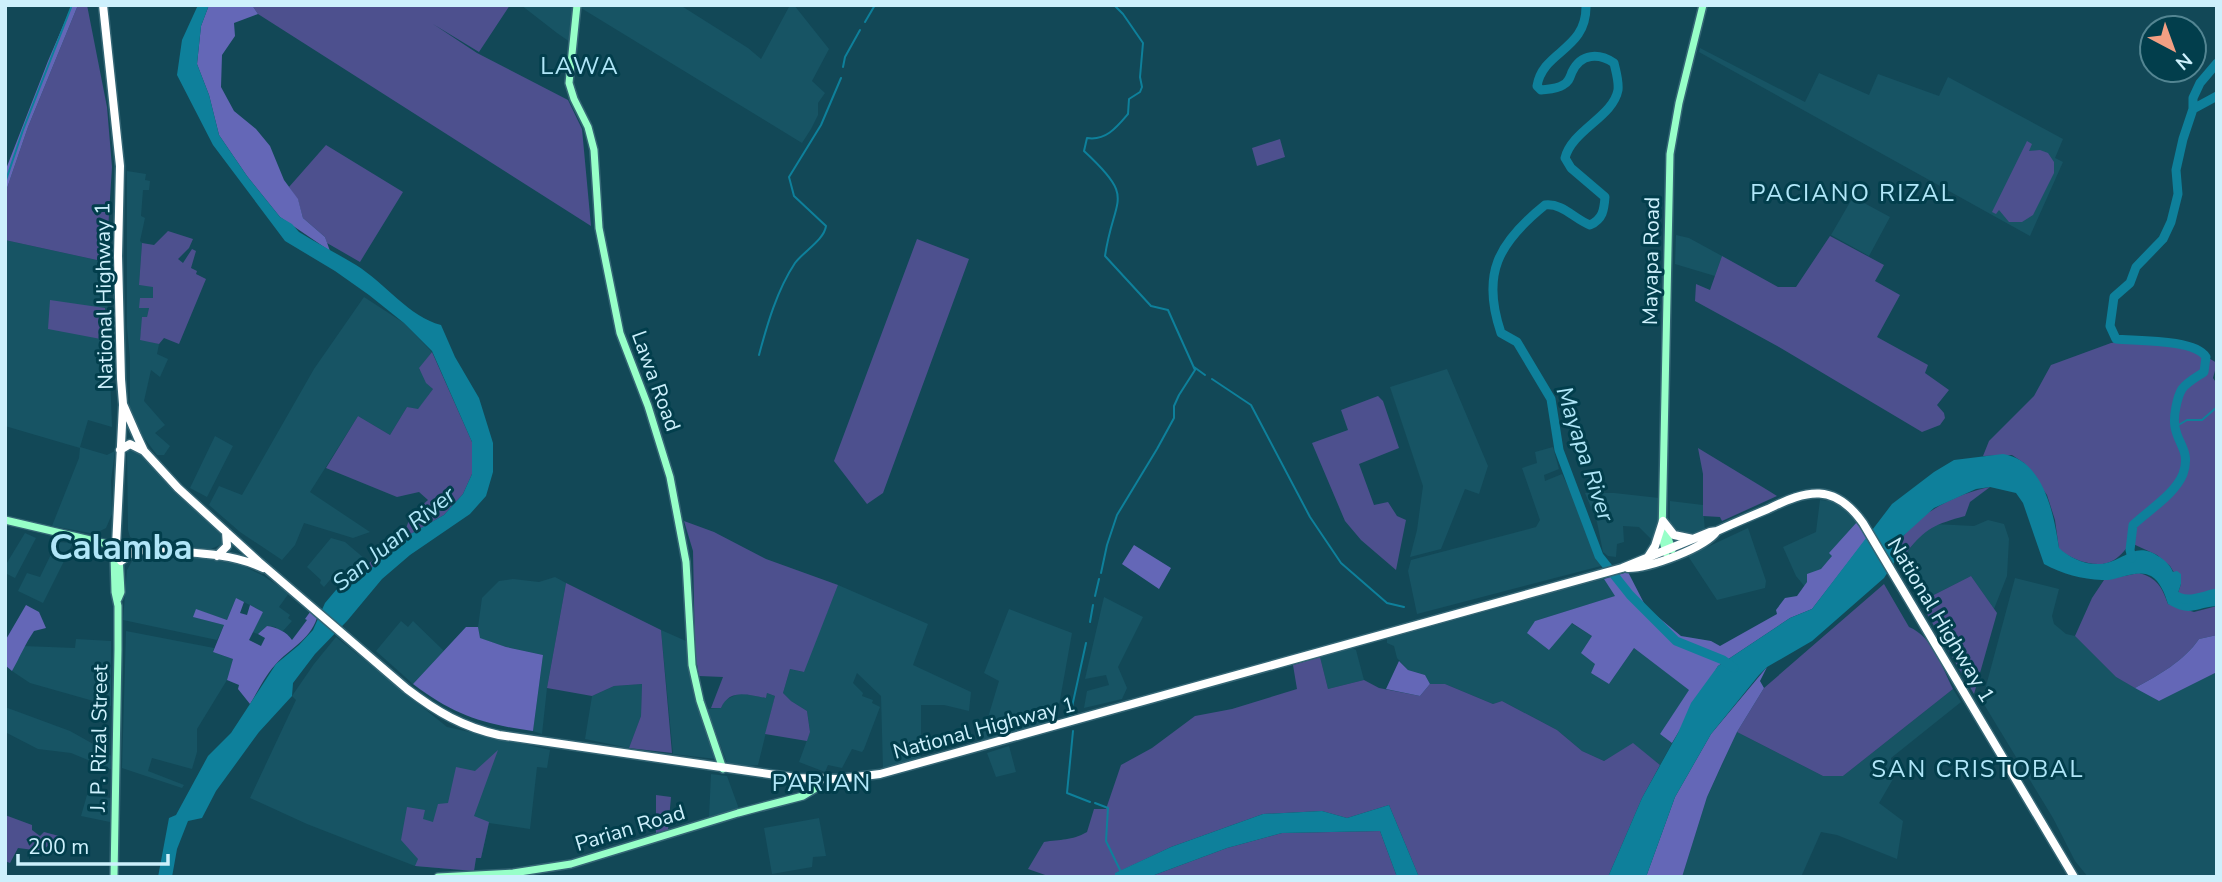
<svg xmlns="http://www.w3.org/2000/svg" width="2222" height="882" font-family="'Nunito Sans',sans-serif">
	<rect width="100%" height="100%" fill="#124857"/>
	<path fill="#175464" d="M521,5H576L570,42L557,33Z
		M582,5H680L748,48L761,59L790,5H794L829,49L812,81L825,93L818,103V115L811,129L802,143L581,8Z
		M1700,48L1805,102L1819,73L1869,95L1878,74L1939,96L1948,77L2063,139L2055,158L2063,162L2030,236L1699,52Z
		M127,171L146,174L145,180L150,181L149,190H143L141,216L145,218L140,241L142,243L139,285L153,286V298L140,299L149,308L147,317H143L140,339L159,344L157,354L168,359L160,377L151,370L144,401L165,425L155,433L170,446L164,455H157L135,426L130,411V358L127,328Z
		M1853,197L1890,217L1869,256L1831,235Z
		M1676,235L1689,238L1722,256L1715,276L1675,264Z
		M5,240L106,262L112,427L88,420L80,447L107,455L115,451L111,480L112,514L106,528L100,531L90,533L52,526L79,458L80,448L5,426Z
		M364,297L404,323L432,352L419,369L433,389L418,410L407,407L390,435L358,416L310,492L370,532L353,538L304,523L295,545L282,560L240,532L209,505L219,486L242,495L314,369Z
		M1447,369L1488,466L1479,494L1465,489L1441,549L1410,557L1417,530L1423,486L1390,387Z
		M215,436L233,446L207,497L190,488Z
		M1553,447L1559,469L1544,475L1545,481L1562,474L1588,527L1601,566L1417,614L1408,571L1411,560L1536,527L1540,520L1522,468L1537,463L1535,452Z
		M127,450H135L143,455L180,495L222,534L224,543L211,549L138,541L130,537L128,530Z
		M1585,493H1614L1659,498L1658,528L1652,540L1639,527L1623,526L1624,542L1617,544L1616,557L1608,556L1603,552L1597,522Z
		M1820,500L1831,501L1844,508L1860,524L1811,594L1796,576L1783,547L1816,532Z
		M1670,501L1703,505L1705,532L1689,536L1674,530L1670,524Z
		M1988,520L2004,524L2009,539L2007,576L1994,609L1971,576L1920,602L1903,573L1911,566L1907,552L1919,537L1934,524L1974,526Z
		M1748,528L1766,581L1765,588L1717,600L1688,556Z
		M25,533L36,538L15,578L5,573V566Z
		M331,538L345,542L365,559L361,562L363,564L343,581L334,575L324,587L320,583L321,580L307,567Z
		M57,542L73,543L43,603L18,591L27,573L40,577Z
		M138,557L199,558L241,565L262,575L289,593L279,607L290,615L288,618L292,621L282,632L275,627L267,626L258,634L252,632L263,612L236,598L227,620L197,610L194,617L224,625L217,640L123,620L127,570L132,561Z
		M555,577L566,583L547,688L542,734L533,731L543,655L506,647L479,638L478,627L482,598L499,581L513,579L539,582Z
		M2015,578L2059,589L2052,616L2054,624L2066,634L2075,636L2116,677L2159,701L2217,672V877H2088L2075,861L2053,818L1982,701Z
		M1604,579L1616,596L1535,621L1549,650L1571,623L1592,636L1596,664L1591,673L1609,684L1634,648L1690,690L1660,734L1672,743L1660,765L1633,744L1604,761L1582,751L1557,730L1502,701L1493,704L1445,684H1430L1425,675L1408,670L1397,658L1394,646L1387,643V639Z
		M838,585L928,624L913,665L971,692L969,711L944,705H921V758L883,768L881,696L857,673L853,683L863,693L862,696L873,700L872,703L880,707L864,749L862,752L852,749L842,768L828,765L825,772L799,762L810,732L807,711L791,701L783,693L790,669L803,672Z
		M1104,597L1143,617L1118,667L1127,688L1122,699L1084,708L1087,691L1109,685L1106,675L1085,679Z
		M1009,609L1072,633L1056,722L981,741L999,681L984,673Z
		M401,621L408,627L413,621L444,651L413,684L376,651Z
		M661,630L686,641L693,691L716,753V759L673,754Z
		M126,631L214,648L213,652L233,659L227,680L197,729V752L192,769L152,758L148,771L184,785L182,788L122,768Z
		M336,637L447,727L550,750L547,768L537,767L530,829L489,823L481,858H476L474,871L415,866L307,824L250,798L296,700L292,696L314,664Z
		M76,639L111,641V706L30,683L12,671L23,646L75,648Z
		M1352,648L1356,650L1364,680L1328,689L1320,657Z
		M642,684L641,716L629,748L585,739L592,696L614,686Z
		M1953,689L1961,702L1891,758L1893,779L1879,803L1903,821L1897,859L1837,835L1821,832L1801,877H1682L1707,797L1737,732L1823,776H1843Z
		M740,693L766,698L767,693L775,696L758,765L729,768L707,709L721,708L725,700Z
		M5,707L70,731L104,750V753L115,757V771L71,753L38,749L5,732Z
		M1009,746L1016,772L996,777L987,753Z
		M711,774L727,776L739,809L709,818Z
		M87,795L111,798L110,822L81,816Z
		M819,818L826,856L813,857L812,867L772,874L764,828Z"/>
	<path fill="#4d508e" d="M78,5H87L107,107L112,167L106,262L5,240V194L28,127Z
		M252,5H510L479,52L433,24L477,53L568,100L582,129L591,226L258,14Z
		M1280,139L1285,157L1257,166L1252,148Z
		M2027,141L2032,144L2029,151L2040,150L2048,153L2054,162V173L2033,215L2022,222H2009L1999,210L1996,214L1992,212Z
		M326,145L403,192L360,262L327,243L325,237L303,218L298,200L289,187Z
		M168,231L193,239L189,248L178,259L183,263L192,249L196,251L191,268L197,271L196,274L206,279L179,344L164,338L159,344L140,340L142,317H147L149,308H139L140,298H153V287L139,285L142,243L154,245Z
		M1830,236L1884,265L1875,281L1900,295L1877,337L1928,365L1925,373L1949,390L1937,405L1944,413L1945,418L1940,425L1922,432L1779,347L1695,301L1696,284L1710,290L1722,256L1778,287H1796Z
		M917,239L969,259L883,493L867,504L834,461Z
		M50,300L105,308L106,340L48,329Z
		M2130,340L2185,344L2217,363L2213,378L2217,384V591L2186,601L2180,599L2178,593L2181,584L2170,566L2157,555L2131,543C2126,548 2121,556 2114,560C2098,570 2072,560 2059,549L2055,520L2047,495L2024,463L2012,455L1983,456L1989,441L2034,396L2051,365L2111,343Z
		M432,352L472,442V474L463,494L444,515L409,535L368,571L346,584L343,581L363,564L366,566L405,531L411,515L428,500L419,492L397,497L326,468L358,416L390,435L407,407L418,409L433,389L426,383L419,368Z
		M1378,396L1383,401L1399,448L1359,464L1374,505L1388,502L1397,516L1406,520L1396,570L1361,540L1345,521L1312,443L1348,430L1341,410Z
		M1698,448L1769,491L1777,496L1722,521L1720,517L1703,516V474Z
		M1990,487L1970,502L1965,516C1936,524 1925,528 1907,552L1911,566L1903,573C1901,568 1897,562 1897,557C1896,521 1960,492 1990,487Z
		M684,521L714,532L766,559L838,585L804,672L790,669L783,693L791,701L807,711L810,732L807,741L765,734L775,696L767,693L766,698C748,695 730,688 721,708H711L723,677L699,676L695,652L693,551Z
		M2139,573C2157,578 2162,587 2168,604L2194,612L2217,606V635L2199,639C2184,661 2159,675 2135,688L2116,677L2075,636L2092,598L2104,580Z
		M1971,576L1997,613L1974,694L1920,602Z
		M566,583L661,630L672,753L629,748L641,716L642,684L614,686L592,696L547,688Z
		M1884,584L1909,627C1933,637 1942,667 1953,689L1843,776H1823L1737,732L1764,688Z
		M1320,657L1328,689L1364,680L1379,688L1420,696L1430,684H1445L1493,704L1502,701L1557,730L1582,751L1604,761L1633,743L1660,765L1642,798L1608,877H1419L1389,805L1347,818L1322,811L1263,814L1171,847L1116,873L1115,877L1071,875L1051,877L1028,869L1044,842C1061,839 1071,841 1087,832L1094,809H1106L1121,765L1152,748L1195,716L1232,709L1297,689L1293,665Z
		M498,750L474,816L489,822L481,858H476L474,871L415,866L418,859L401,840L407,807L425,810L423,819L433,822L438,804L448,803L456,767L475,771Z
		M656,795L671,797L668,830L656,833Z
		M5,815L32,825V830L40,836L44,832L59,836L42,851L18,848L10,863L5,861Z
		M1380,831L1397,877H1149L1227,848L1282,833Z"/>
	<path fill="#6467b7" d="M72,5H78L28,127L5,194L6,169L48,61Z
		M209,5H252L258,14L234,23L235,36L222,55L221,87L234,111L256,129L270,146L284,180L298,199L303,218L325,237L330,251L280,217L247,176L219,135L209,95L197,64L201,26Z
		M1857,522L1867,538L1812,609L1790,618L1718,666L1672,743L1660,734L1689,690L1634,648L1609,684L1591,673L1595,664L1581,653L1592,636L1572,623L1549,650L1527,633L1535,621L1615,596L1604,579L1628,572L1646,607L1681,636L1711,641L1720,646L1777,614L1776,610L1785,598L1797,596L1807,582V574L1821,569L1832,556L1829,553Z
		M1134,545L1171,568L1159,589L1122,564Z
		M236,598L244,602L240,613L247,615L250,605L263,612L249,640L261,646L265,638L258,634L267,626C276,627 287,632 292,640L307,620L305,619L310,612L317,618C309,641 290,648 275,665C265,676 258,691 250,704L238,689L239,685L227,680L233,659L213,652L224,625L193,617L196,609L227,620Z
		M26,605L39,612L46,628L34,631C25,644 20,657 12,671L5,665V641Z
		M466,627H478L480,638L506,647L543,655L533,731C482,724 454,715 413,684Z
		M2217,635V672L2159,701L2135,688C2159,675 2184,661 2199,639Z
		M1399,661L1408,670L1425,675L1430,684L1420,696L1386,689Z
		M1767,667L1760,681L1764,688L1737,732L1722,764L1707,797L1682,877H1646L1675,797L1711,734Z"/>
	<path fill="#0e809b" d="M198,5H209L201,26L197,64L209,95L219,135L247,176L280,217L292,224L299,232C318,244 338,254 356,265C385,283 409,317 441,325L455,357L479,398L493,443V472L486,496L470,514L410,555L382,579L347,621L315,654L293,683L292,696L259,732L216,791L202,818L188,821L177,849L172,877H158L169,818L176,815L208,756L231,733L276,664L299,645L313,630L325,603L336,590L368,571L409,535L444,515L463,494L472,474V442L432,351L404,323L369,295L335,271L285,241L213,145L177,75L182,40Z
		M2003,454C2044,460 2054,515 2059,548C2070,558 2085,565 2100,564C2124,562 2134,540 2158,556C2165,560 2170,565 2173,572L2177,571L2181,574V584L2178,593L2180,599L2186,601L2217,591V606C2193,608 2191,617 2168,604C2165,594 2160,581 2151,576C2137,568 2118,581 2102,580C2082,579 2062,574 2044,564L2023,503L2016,493L1990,487L1976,489L1934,508L1902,537L1897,558L1884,578L1812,641L1767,667L1759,675L1711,734L1675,797L1646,877H1608L1642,798L1678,733L1691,703L1718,666L1790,618L1812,609L1892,504L1934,472L1954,460Z
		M1389,805L1419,877H1397L1380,831L1282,833L1227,848L1149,877H1115V873L1171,847L1263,814L1322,811L1347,818Z"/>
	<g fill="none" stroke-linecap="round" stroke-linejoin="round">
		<path stroke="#0e809b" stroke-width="2" d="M865,22L875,5
			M843,67L845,57L860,30
			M5,183L23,130L72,5
			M759,355C767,325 777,290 795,263C804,251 824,240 826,226L794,196L789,177L821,125L841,78
			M1194,367L1205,375
			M1212,379L1251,405L1310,517L1341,563L1387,603L1404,607
			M2175,427L2187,420H2202L2217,407
			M1101,573L1107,545L1117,515L1157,449L1174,418V406L1179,395L1195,370L1168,310L1151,306L1105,256C1114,195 1137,200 1084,151L1087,138C1106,141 1117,127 1128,114L1129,99L1140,92L1142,87L1140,77L1143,43L1123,14L1114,5
			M1095,596L1099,579
			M1090,622L1093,605
			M1070,716L1086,643
			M1073,731L1067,793L1090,802
			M1095,803L1108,808L1106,841L1120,870"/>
		<path stroke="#0e809b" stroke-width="9" d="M1586,5C1587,51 1543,50 1537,86L1541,90C1549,89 1557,89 1563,85C1569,82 1570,77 1572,72C1581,53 1599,53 1614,63C1616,72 1619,81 1618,90C1613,117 1572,130 1565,158L1571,168L1605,197C1604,210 1603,219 1590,225C1574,219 1563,203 1545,205C1498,243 1481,274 1501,333L1517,342L1551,399L1559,450L1599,556L1630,595L1676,641L1723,660L1734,668
			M2193,109L2217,96
			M2132,558L2130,550L2133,525C2149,510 2175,494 2183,474C2191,451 2178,445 2175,427C2173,417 2177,397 2182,389C2187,382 2197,377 2204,372L2206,357C2195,339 2137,341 2116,339L2110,326L2114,297L2130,283L2136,267L2163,239L2171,222L2178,194L2176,170L2183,139L2193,109V98L2200,83L2217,63
			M2172,593C2186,605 2201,596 2217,593"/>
		<g stroke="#346675" stroke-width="10">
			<path id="major" d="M577,5L569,83L574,99L588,127L594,150L599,228L620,333L648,406L670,477L686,562L692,665L700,701L723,769
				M5,520L116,546
				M1664,525L1672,550
				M1666,553L1662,537L1670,154L1679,103L1703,5
				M118,599L121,592L119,556
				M114,877L118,649V606L115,592L114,556L116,546
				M438,877L513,873L571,864L738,813L803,796L816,788L819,778"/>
		</g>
		<g stroke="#346675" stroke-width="11">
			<path id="highway" d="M103,5L120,166L118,256L121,379L123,404L137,436L144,451L178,488L259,562L407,689C437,712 463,727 499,735L797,778L839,779L880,774L1622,568L1710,532L1717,531C1734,523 1751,516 1768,509C1807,490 1834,482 1863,523L2074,877
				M123,405L116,546C162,554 222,548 263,568
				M120,450L130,444L142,450
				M1663,521L1674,535L1693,539
				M217,556L227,546L226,532
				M1648,557L1655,546L1663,521
				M121,561L130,554L139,552
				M1628,568C1650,568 1705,548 1717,531"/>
		</g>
		<use href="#major" stroke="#97ffc8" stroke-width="7"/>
		<use href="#highway" stroke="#fff" stroke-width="8"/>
	</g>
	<g text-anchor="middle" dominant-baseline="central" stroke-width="6" stroke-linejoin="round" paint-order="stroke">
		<g font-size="21" fill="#cdf0fc" stroke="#023e4c">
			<text transform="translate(1651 261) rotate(-89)">Mayapa Road</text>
			<text transform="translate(104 296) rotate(-91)">National Highway 1</text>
			<text transform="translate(656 381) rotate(70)">Lawa Road</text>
			<text transform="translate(1941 620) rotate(59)">National Highway 1</text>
			<text transform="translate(984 728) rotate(-15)">National Highway 1</text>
			<text transform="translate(99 738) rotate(-89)">J. P. Rizal Street</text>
			<text transform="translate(630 828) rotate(-17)">Parian Road</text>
		</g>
		<g font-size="23" font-style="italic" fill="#afe6f8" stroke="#023e4c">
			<text transform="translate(1585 454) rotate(72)">Mayapa River</text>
			<text transform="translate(394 539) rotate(-39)">San Juan River</text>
		</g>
		<g font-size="24" letter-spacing="2" fill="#b0e6f8" stroke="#023e4c">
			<text x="580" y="66">LAWA</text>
			<text x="1853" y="193">PACIANO RIZAL</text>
			<text x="1978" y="769">SAN CRISTOBAL</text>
			<text x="822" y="783">PARIAN</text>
		</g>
		<g font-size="35" font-weight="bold" fill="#b0e6f8" stroke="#023e4c">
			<text x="121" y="547">Calamba</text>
		</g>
	</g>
	<rect width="2222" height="882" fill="none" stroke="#cdf0fc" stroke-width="14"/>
	<g transform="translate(2173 49) rotate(139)"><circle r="33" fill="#023e4c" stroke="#538592" stroke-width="2"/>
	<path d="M0-5L12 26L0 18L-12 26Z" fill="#f39f83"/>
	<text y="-10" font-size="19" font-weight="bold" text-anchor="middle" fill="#cdf0fc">N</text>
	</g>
	<path d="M18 854v10h150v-10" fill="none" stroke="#cdf0fc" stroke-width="3.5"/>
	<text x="28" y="854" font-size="21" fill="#cdf0fc" stroke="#023e4c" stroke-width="5" paint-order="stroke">200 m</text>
</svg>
